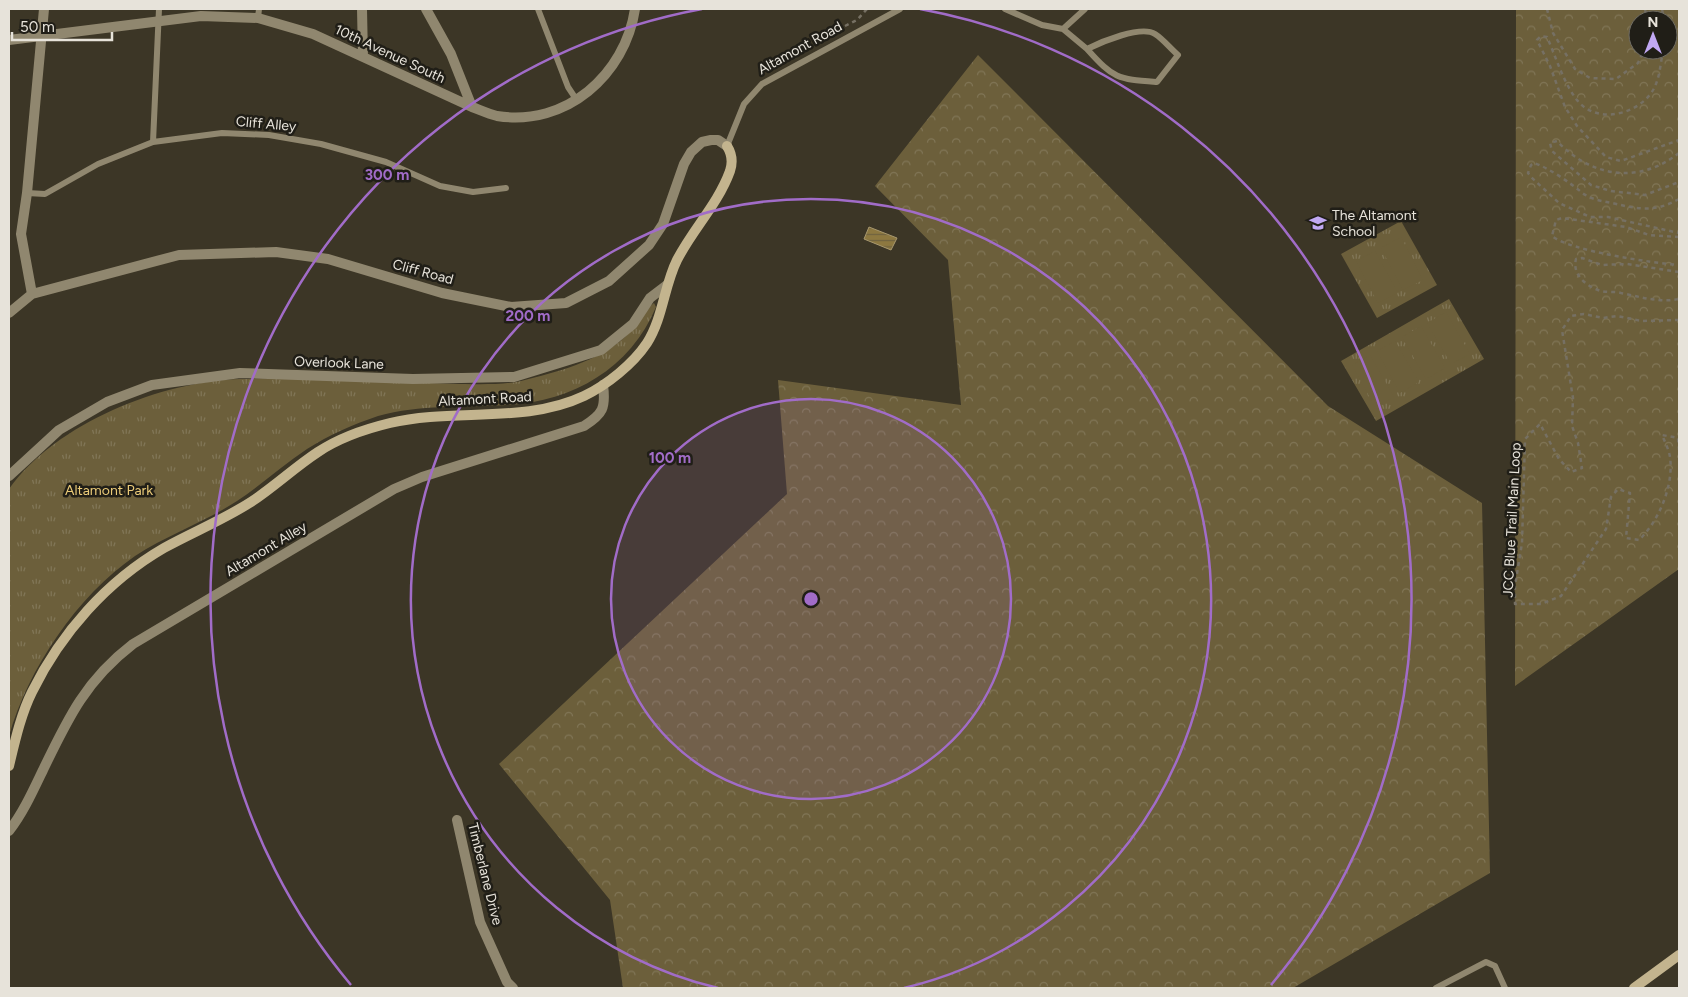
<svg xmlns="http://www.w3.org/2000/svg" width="1688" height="997" font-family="Figtree,sans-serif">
	<defs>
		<pattern id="forest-crowns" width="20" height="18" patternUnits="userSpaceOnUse" patternTransform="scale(1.25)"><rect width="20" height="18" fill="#6c5f3b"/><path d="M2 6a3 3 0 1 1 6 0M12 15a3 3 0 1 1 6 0" fill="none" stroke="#817657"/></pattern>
		<pattern id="park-tufts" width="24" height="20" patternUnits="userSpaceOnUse" patternTransform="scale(1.25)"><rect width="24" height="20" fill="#6c5f3b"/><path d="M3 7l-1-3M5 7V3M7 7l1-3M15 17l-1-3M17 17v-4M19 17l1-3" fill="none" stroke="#817657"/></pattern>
		<pattern id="water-rules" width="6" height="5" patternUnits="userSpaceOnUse" patternTransform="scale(1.25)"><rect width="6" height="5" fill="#8d7840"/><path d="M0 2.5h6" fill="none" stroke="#706340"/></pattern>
	</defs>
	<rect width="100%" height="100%" fill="#3c3626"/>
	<path fill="url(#forest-crowns)" fill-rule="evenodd" d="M1516,9H1679V569L1515,686ZM1638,20H1668V50H1638Z
		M978,55L1328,406L1482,503L1490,873L1293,988H623L610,900L499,764L787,494L778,380L961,405L948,260L875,186Z"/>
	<path fill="url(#park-tufts)" d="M1401,221L1437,285L1377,318L1341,254Z
		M1449,299L1484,359L1376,421L1341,361Z
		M654,303L656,307C630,369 572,402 506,405C463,408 420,404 378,416C354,424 329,435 307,449C283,465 261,485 237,501C205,522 167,535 135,556C77,596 28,669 9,736V489C56,423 162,381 241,379C302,377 363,382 423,383C451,383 495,387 521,381C557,372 597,362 625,337C635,328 645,309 654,303Z"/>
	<path fill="#6c5f3b" d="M1401,237L1423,280L1403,290L1381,248Z
		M1375,251L1398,293L1378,303L1356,261Z
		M1446,312L1470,354L1451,364L1427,323Z
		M1421,326L1445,368L1426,379L1402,337Z
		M1395,341L1419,382L1400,393L1377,351Z
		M1370,355L1394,397L1375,407L1352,365Z"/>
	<path fill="url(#water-rules)" stroke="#a8986e" d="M869,227L897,238L891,250L864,239Z"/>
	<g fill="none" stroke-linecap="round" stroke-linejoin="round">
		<path stroke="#767063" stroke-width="2.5" stroke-dasharray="4 4" stroke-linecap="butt" d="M1547,9L1553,33L1575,69L1590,78L1616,79L1638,63L1644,50
			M1645,9L1647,20
			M1662,9L1664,20
			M845,26L857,20L867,9
			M1663,50C1661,61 1660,74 1656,84C1645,113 1598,127 1577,100C1563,82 1556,57 1547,37L1541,36L1537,40L1550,66L1565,107L1577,126L1606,157L1621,161L1679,140
			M1679,153C1638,185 1591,177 1557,141L1550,143L1552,151L1591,185L1611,191L1645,195L1679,182
			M1679,199C1654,213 1638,209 1612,203C1601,201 1589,199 1580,191C1569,182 1547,167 1534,163L1531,165L1528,173L1531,177L1559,203L1590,217H1608L1679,233
			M1679,237L1649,235L1626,227L1562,218L1556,220L1552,236C1570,251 1653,263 1679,265
			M1679,272L1627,264L1602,265L1582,258L1576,259C1572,274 1585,285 1598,290C1605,293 1614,291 1621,293C1641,297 1659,303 1679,299
			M1679,320L1642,321L1617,316L1603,318L1584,314L1571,316L1562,330L1573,398L1572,426L1578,443L1582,468L1571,472L1559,459L1540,424L1525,439L1522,543L1515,586V604H1541L1561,596L1606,529L1611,497L1618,489L1630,493L1626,538L1639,540C1659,521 1674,485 1670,457C1669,450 1665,442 1662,435L1678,438L1679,450"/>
		<path stroke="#90876f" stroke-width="6" d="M538,9L568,87L576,99
			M1005,9L1042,25L1063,29L1085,9
			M258,18L259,9
			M1063,29L1087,49C1101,42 1141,25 1155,34C1163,39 1170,48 1178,55L1157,82C1117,79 1114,79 1087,49
			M153,142L159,9
			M727,146L744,104L762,84L900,9
			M27,193L45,194L98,164L153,142L222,133L269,135L321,144L386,162L440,186L473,192L506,188
			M1436,988L1486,962L1495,966L1505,988"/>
		<path stroke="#90876f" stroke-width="10" d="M362,9L363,57
			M426,9L451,54L472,107
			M9,40L201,16L258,18L313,34L472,107C480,110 489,114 497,116C566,127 625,75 635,9
			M32,294L21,234L27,193L44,9
			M9,313L32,294L179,255L276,252L328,259L442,293L511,307L566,303L609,281L649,245L663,224L684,164L691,152L702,142L711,140H718L727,146
			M9,476L59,430L107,402L152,385L240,373L413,379L514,377L601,350L633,324L650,298L667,285
			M457,820L480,922L507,982L513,988
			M9,831C23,813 33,791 43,770C68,718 86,680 133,644L394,489L422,477L584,426C603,414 606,408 603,385"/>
		<path stroke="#c3b48e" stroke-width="10" d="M9,766C15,741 21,714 32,692C61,633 107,581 164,548C193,532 223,520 251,502C274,487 295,467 318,452C339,438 365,429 390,423C453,408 525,424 584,396C607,385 633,364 647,343C663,318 664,286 677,260C693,229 718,204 730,171C733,162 732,154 727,146
			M1634,988L1679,955"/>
	</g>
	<circle cx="811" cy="599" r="200" fill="#a16cc8" fill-opacity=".12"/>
	<g fill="none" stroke="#a16cc8" stroke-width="2.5">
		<circle cx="811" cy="599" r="200"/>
		<path d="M718 988A400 400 0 1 1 904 988"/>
		<path d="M351 985A600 600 0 0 1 702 9M920 9A600 600 0 0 1 1271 985"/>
	</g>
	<defs>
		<g id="school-bare" transform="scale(1.35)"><path d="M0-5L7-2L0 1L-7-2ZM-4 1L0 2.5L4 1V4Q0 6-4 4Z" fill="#c1a8f3" stroke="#201e17" stroke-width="2.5" paint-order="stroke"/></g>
	</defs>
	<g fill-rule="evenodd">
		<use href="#school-bare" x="1318" y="223"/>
	</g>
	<g text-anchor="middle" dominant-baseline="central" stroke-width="5" stroke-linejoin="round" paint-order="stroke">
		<g font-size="14" fill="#e7e3da" stroke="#201e17">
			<text transform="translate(800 48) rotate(-29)">Altamont Road</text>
			<text transform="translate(390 54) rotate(25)">10th Avenue South</text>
			<text transform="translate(266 124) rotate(5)">Cliff Alley</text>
			<text transform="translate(423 272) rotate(15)">Cliff Road</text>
			<text transform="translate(339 363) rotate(2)">Overlook Lane</text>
			<text transform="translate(485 399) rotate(-3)">Altamont Road</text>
			<text transform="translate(1512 520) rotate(-87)">JCC Blue Trail Main Loop</text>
			<text transform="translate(266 549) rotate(-31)">Altamont Alley</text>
			<text transform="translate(485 874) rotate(76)">Timberlane Drive</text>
		</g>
		<g font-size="14" fill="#e7e3da" stroke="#201e17" text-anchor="start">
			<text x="1332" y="215">The Altamont<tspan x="1332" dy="16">School</tspan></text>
		</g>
		<g font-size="14" fill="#eccc79" stroke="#201e17">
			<text x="109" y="490">Altamont Park</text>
		</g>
	</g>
	<circle cx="811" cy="599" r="8" fill="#a16cc8" stroke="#201e17" stroke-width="2.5"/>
	<g font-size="15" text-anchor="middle" font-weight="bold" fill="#a16cc8" stroke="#201e17" stroke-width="5" stroke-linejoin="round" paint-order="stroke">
		<text x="387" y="180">300 m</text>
		<text x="528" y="321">200 m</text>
		<text x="670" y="463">100 m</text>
	</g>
	<rect width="1688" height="997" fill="none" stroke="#e7e3da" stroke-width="20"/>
	<g transform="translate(1653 35)"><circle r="24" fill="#201e17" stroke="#706d65"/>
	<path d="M0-4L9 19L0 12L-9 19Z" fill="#c1a8f3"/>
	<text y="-8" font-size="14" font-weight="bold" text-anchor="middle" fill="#e7e3da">N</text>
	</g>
	<path d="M12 32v8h100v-8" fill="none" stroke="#e7e3da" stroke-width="2.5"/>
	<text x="20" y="32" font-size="15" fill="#e7e3da" stroke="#201e17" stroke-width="4" paint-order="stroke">50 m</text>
</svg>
